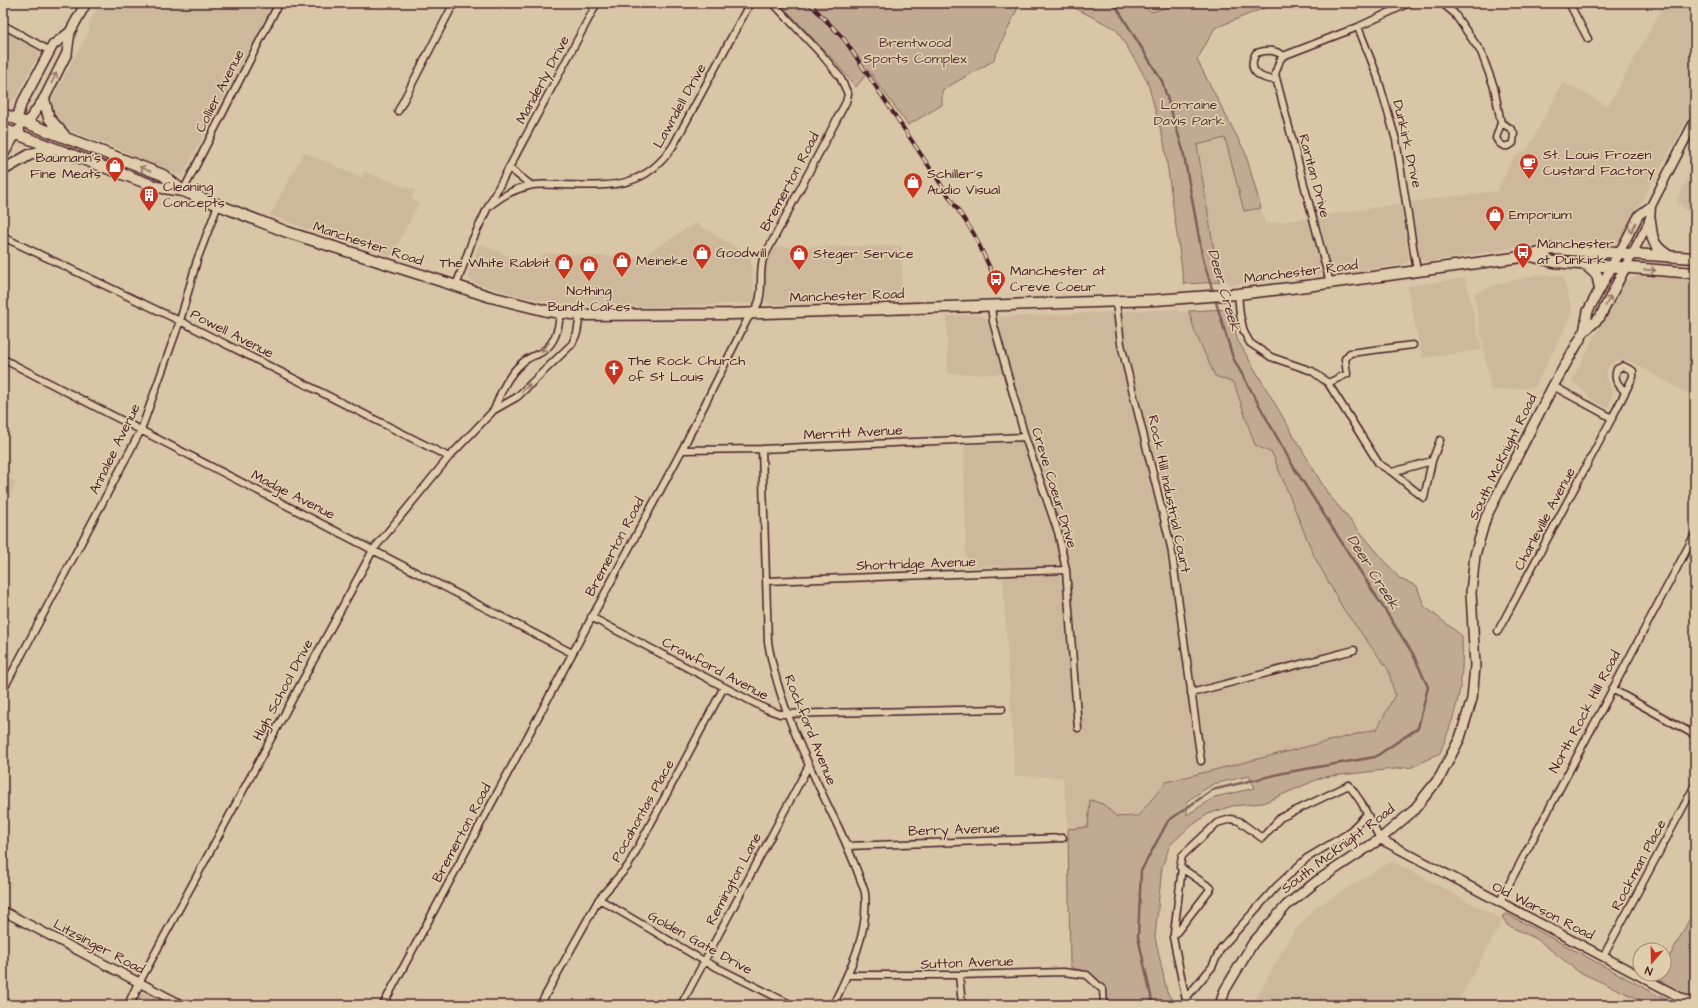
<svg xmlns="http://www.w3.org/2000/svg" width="1698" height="1008" font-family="'Architects Daughter',sans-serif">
	<rect width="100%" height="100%" fill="#d9c6a6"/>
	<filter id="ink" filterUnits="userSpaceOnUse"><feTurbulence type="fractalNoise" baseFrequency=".025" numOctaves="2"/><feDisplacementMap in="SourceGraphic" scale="8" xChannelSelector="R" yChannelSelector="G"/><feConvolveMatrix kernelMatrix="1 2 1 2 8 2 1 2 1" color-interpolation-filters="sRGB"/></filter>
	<g filter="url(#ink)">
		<path fill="#cdb89c" d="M100,3H274L182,176L142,161L124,151L63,128L53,118L50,109L54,95L89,32V23Z
			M1137,3H1180L1152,12Z
			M1665,3H1695V106L1617,245L1610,248L1531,245L1427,262L1422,260L1419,255L1411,202L1497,191L1514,157L1527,150L1563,82L1608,106Z
			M3,29L38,48L40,52L16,97L8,104L3,106Z
			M1225,138L1244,211L1261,208L1265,224L1308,218L1322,268L1319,276L1228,285V281L1219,282L1197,145Z
			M304,152L362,178L364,172L415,190L411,199L419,203L392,256L316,232L270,215Z
			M1695,162V220L1677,201Z
			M1401,204L1409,259L1408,262L1404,264L1337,274L1333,272L1331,269L1318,216Z
			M695,223L750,255L755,297L754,303L651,307L563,305L525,297L478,284L470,280L468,275L479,244L535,266L539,257L545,253L640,258Z
			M902,246V300L771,304L766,301L765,264L773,247Z
			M1537,275L1563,276L1573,313L1535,387L1491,391L1474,294L1497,284Z
			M1637,276L1695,278V398L1630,361L1617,360L1608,367L1607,372L1606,378L1613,391L1609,407H1606L1594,401L1572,380L1620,288L1626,281Z
			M1465,278L1482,350L1422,358L1407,286Z
			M1178,309V312L1189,311L1195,332L1234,383L1255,445L1272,453L1314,556L1344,610L1388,669L1395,695L1377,729L1166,782L1138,816L1117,817L1103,804L1088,827L1068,829L1063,777L1015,776L1002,566L966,567L964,446L1031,440L998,323L1000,317Z
			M979,315L986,318L1004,374H947V316Z
			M3,476L16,483L3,508Z
			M1392,861L1503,920L1456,1005H1252L1292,934L1315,908Z
			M142,993H147L169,1005H134L138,995Z"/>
		<path fill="#c2aa92" stroke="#86645e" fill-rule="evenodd" d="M780,3H1020L993,61L942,90V105L908,125L869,71L856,87L836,63Z
			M1065,3H1137L1152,12L1180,3H1276L1215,28L1197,60L1245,152L1261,208L1244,211L1225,138L1197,145L1219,282L1184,284L1164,142L1147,80L1116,29Z
			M1229,309L1232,312L1237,339L1328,494L1400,579L1417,586L1424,606L1462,636C1464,685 1458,708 1440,753L1412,767L1323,777L1263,803L1232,806L1208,814L1187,829L1170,845L1162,867L1155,937L1167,992L1175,1005H1108C1103,980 1097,974 1072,968L1070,965L1068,829L1088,827L1090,800L1103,804L1117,817L1138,816L1166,782L1377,729L1395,695L1388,669L1344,610L1314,556L1272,453L1255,445L1234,383L1215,376L1195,332L1189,311ZM1249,776L1255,788L1215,797L1187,815V801L1213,784Z
			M1695,909V1004L1656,982L1660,974H1664V967Z
			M1507,914L1676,1005H1652L1579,972L1537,939L1507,925L1502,916Z"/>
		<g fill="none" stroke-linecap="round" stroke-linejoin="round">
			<path stroke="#7e5c58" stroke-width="2.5" d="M1114,3L1162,81L1183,150L1203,259L1213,292
				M1153,1005L1138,937L1141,871L1168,821L1212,790L1283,773L1375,757L1418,728L1428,687L1413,654L1293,466L1233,358L1215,299"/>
			<g stroke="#4a1f2b" stroke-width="9">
				<path id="minor" d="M1442,3L1454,13L1481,52L1494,87L1501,123L1496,138C1500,146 1506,149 1513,143L1514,133L1510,128L1501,123
					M1569,3L1588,39
					M3,25L50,51
					M1358,27L1377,75L1396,140L1417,271
					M1276,80C1260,79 1246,71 1256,53C1266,50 1275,49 1283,56
					M398,111L454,3
					M509,168L531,185
					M183,191L279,3
					M488,207C501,197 513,189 529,186C539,183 551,185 562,185C609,186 644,190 673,146L750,3
					M3,237L180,321L449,457
					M1330,283L1275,74L1280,60L1283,56L1358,27L1409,3
					M456,286L472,241L488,207L597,3
					M1238,294L1240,315L1244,332L1250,343L1271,357L1312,371L1328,383L1379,464L1392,472L1432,461
					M1116,302L1121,344L1171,547L1201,761
					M991,306L993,322L1025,437L1058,532L1066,570L1078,728
					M3,359L572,653
					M1328,383L1347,374L1345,359L1350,353L1413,345
					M494,410C501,392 507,376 522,363C527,358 531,357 538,354C554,347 559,329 560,313
					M1612,418L1633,377V371L1623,366L1617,369C1613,380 1618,384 1625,392
					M762,449L768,642C778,702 805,758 831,812C841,832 850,852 858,873C860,880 864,887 865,893C869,933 850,970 833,1005
					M682,450L762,449L1025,437
					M1392,472L1424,498L1432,461L1440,440
					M766,581L1066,570
					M591,617L766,709L780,714L1002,709
					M1498,631L1612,418L1553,386
					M1612,689L1695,735
					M3,690L141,430L180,321L197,260L218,205
					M1191,693L1354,650
					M847,846L1063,838
					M599,899L704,961L792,1005
					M1499,903L1695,534
					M1174,933L1182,868
					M1603,957L1695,785
					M848,975H959L1063,972L1087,975L1103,990L1104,1005
					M959,975L962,1005
					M139,983L373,550L449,457L494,410L517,397L572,344L577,333L580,315
					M1186,998L1212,967L1221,948L1276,887L1307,858L1347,834L1367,814
					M383,1005L682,450L747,320C751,314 757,308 759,301C763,288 759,273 763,259L846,102L848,94L840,77L822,55L773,3
					M540,1005L599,899L628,866L724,687
					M681,1005L809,765
					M1187,1005L1173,937L1211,888L1180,867L1182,856L1217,823L1231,819L1239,821L1262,838L1280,818L1349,785L1361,802L1380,839"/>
			</g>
			<g stroke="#4a1f2b" stroke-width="11">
				<path id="tertiary" d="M1619,253L1639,215L1651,206
					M1632,254L1650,220L1651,206L1695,120
					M1380,839L1695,1005
					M3,911L182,1005
					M129,1005L139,983"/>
			</g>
			<g stroke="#4a1f2b" stroke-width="12">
				<path id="secondary" d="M17,119L21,105L53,45L70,32
					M27,123L44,99L67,53L70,32L86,3
					M1584,332L1588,311L1619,253
					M1220,1005L1225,990L1253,943L1287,905L1317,881L1380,839L1413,811L1440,777L1460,738L1472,699L1475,666L1471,592L1475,555L1486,517L1553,386L1584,332L1600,317L1632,254"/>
			</g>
			<g stroke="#4a1f2b" stroke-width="13">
				<path id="primary" d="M44,99L49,118L64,135
					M3,114L163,175L183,191
					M3,129L157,187L183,191L287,232L491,297L547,311L580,315L733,314L1155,300L1238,294L1299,287L1529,256L1553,249L1695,258
					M3,154L15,134L19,130
					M3,170L31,154L54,149
					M1650,220C1652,240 1652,245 1670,257
					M1531,256L1554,262L1695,273
					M1586,265L1597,275L1600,288"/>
			</g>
			<use href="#minor" stroke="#dfcdab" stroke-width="6"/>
			<use href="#tertiary" stroke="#dfcdab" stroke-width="8"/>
			<use href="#secondary" stroke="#dfcdab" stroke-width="9"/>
			<use href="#primary" stroke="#dfcdab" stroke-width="10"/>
			<g stroke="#4a1f2b" stroke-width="4">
				<path id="rail" d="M809,3L844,39L974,234L998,285"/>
			</g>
			<use href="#rail" stroke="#dfcdab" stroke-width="2.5" stroke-dasharray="8" stroke-linecap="butt"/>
		</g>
		<defs><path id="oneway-shaft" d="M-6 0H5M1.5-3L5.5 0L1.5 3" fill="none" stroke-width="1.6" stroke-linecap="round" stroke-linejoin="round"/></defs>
		<g stroke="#94766b">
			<use href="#oneway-shaft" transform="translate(54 78) rotate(-63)"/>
			<use href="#oneway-shaft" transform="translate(145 169) rotate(-159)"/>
			<use href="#oneway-shaft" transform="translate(1633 228) rotate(117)"/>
			<use href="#oneway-shaft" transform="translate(1650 270) rotate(4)"/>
			<use href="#oneway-shaft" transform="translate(1608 301) rotate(-62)"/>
			<use href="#oneway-shaft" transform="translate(545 347) rotate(135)"/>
			<use href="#oneway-shaft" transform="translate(526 388) rotate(-46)"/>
		</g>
	</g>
	<defs>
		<g id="cafe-pin" transform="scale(1)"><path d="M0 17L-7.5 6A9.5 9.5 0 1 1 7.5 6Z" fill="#c8321e" stroke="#dfcdab"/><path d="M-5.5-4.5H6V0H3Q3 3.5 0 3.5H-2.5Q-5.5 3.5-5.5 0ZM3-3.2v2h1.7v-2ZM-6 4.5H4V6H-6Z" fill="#fff"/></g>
		<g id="shop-pin" transform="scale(1)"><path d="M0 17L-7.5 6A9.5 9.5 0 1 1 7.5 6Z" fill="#c8321e" stroke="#dfcdab"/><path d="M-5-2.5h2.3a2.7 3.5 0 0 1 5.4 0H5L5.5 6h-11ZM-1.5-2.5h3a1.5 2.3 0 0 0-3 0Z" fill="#fff"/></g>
		<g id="building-pin" transform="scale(1)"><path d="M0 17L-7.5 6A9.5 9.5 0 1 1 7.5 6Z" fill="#c8321e" stroke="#dfcdab"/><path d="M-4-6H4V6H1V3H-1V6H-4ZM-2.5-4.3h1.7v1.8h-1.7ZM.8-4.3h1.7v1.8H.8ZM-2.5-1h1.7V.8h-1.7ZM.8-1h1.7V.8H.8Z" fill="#fff"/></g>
		<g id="bus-pin" transform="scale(1)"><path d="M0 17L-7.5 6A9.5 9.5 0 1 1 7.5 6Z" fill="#c8321e" stroke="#dfcdab"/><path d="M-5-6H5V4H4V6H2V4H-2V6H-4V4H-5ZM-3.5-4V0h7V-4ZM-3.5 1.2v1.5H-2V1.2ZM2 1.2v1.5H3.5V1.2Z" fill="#fff"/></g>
		<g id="church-pin" transform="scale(1)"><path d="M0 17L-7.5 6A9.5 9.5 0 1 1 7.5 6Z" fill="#c8321e" stroke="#dfcdab"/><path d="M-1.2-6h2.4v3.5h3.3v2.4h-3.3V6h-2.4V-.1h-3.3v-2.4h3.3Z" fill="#fff"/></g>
	</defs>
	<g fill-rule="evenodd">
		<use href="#cafe-pin" x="1529" y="163"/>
		<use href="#shop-pin" x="115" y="166"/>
		<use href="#shop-pin" x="913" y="182"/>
		<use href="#building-pin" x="149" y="195"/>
		<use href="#shop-pin" x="1495" y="215"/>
		<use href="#bus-pin" x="1523" y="252"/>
		<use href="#shop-pin" x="702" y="253"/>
		<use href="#shop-pin" x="799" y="254"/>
		<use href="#shop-pin" x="622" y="261"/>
		<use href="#shop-pin" x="564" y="263"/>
		<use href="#shop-pin" x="589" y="265"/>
		<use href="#bus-pin" x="996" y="279"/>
		<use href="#church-pin" x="614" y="369"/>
	</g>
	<g text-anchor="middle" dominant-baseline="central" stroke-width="3.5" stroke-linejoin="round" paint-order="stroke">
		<g font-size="14" fill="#5c343a" stroke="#dfcdab">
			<text x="915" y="43">Brentwood<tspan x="915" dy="16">Sports Complex</tspan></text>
			<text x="1189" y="105">Lorraine<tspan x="1189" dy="16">Davis Park</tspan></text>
		</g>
		<g font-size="14" fill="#4a1f2b" stroke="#dfcdab">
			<text transform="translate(543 80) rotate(-62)">Manderly Drive</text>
			<text transform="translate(220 91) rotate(-63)">Collier Avenue</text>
			<text transform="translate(680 106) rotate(-61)">Lawndell Drive</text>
			<text transform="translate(1407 144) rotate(77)">Dunkirk Drive</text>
			<text transform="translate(1314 176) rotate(75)">Raritan Drive</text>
			<text transform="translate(790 182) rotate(-62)">Bremerton Road</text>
			<text transform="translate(368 244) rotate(18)">Manchester Road</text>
			<text transform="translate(1301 272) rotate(-7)">Manchester Road</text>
			<text transform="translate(847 296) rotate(-2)">Manchester Road</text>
			<text transform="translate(232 334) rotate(27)">Powell Avenue</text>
			<text transform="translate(853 433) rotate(-3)">Merritt Avenue</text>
			<text transform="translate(115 449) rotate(-64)">Annalee Avenue</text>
			<text transform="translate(1503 457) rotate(-64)">South McKnight Road</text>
			<text transform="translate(1054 488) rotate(73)">Creve Coeur Drive</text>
			<text transform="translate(1169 494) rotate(78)">Rock Hill Industrial Court</text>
			<text transform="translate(293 495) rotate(27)">Madge Avenue</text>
			<text transform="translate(1545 519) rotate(-62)">Charleville Avenue</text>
			<text transform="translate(615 547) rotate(-62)">Bremerton Road</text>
			<text transform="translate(916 564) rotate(-2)">Shortridge Avenue</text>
			<text transform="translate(715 669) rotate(28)">Crawford Avenue</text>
			<text transform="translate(283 690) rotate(-62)">High School Drive</text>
			<text transform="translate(1585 712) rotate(-62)">North Rock Hill Road</text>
			<text transform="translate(810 730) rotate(68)">Rockford Avenue</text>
			<text transform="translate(643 811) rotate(-61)">Pocahontas Place</text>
			<text transform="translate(954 830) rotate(-2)">Berry Avenue</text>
			<text transform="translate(462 833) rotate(-62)">Bremerton Road</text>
			<text transform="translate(1338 849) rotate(-37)">South McKnight Road</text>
			<text transform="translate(1639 865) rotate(-62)">Rockman Place</text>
			<text transform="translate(734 879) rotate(-62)">Remington Lane</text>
			<text transform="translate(1543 911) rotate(27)">Old Warson Road</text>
			<text transform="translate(700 943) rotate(29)">Golden Gate Drive</text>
			<text transform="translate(99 947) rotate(28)">Litzsinger Road</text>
			<text transform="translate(967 963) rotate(-2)">Sutton Avenue</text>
		</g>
		<g font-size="14" fill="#4a1f2b" stroke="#dfcdab" text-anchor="start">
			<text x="1543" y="155">St. Louis Frozen<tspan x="1543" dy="16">Custard Factory</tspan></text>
			<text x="101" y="158" text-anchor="end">Baumann's<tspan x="101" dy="16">Fine Meats</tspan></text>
			<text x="927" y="174">Schiller's<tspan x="927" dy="16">Audio Visual</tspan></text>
			<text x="163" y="187">Cleaning<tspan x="163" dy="16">Concepts</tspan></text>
			<text x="1509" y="215">Emporium</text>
			<text x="1537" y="244">Manchester<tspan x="1537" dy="16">at Dunkirk</tspan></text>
			<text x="716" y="253">Goodwill</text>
			<text x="813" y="254">Steger Service</text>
			<text x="636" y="261">Meineke</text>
			<text x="550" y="263" text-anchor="end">The White Rabbit</text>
			<text x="1010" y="271">Manchester at<tspan x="1010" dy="16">Creve Coeur</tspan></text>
			<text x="589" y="291" text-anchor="middle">Nothing<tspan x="589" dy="16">Bundt Cakes</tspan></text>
			<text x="628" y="361">The Rock Church<tspan x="628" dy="16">of St Louis</tspan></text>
		</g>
		<g font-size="15" font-style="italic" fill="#5b333a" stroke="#dfcdab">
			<text transform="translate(1224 290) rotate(74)">Deer Creek</text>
			<text transform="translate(1373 572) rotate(58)">Deer Creek</text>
		</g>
	</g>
	<rect width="1698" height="1008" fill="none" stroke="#dfcdab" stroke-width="16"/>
	<rect x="8" y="8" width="1682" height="992" fill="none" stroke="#4a1f2b" stroke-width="1.5" filter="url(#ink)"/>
	<g transform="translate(1652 962) rotate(200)"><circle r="19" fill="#dfcdab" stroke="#a38778"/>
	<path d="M0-3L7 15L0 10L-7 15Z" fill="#c8321e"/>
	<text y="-6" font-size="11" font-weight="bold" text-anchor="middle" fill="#4a1f2b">N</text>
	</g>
</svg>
